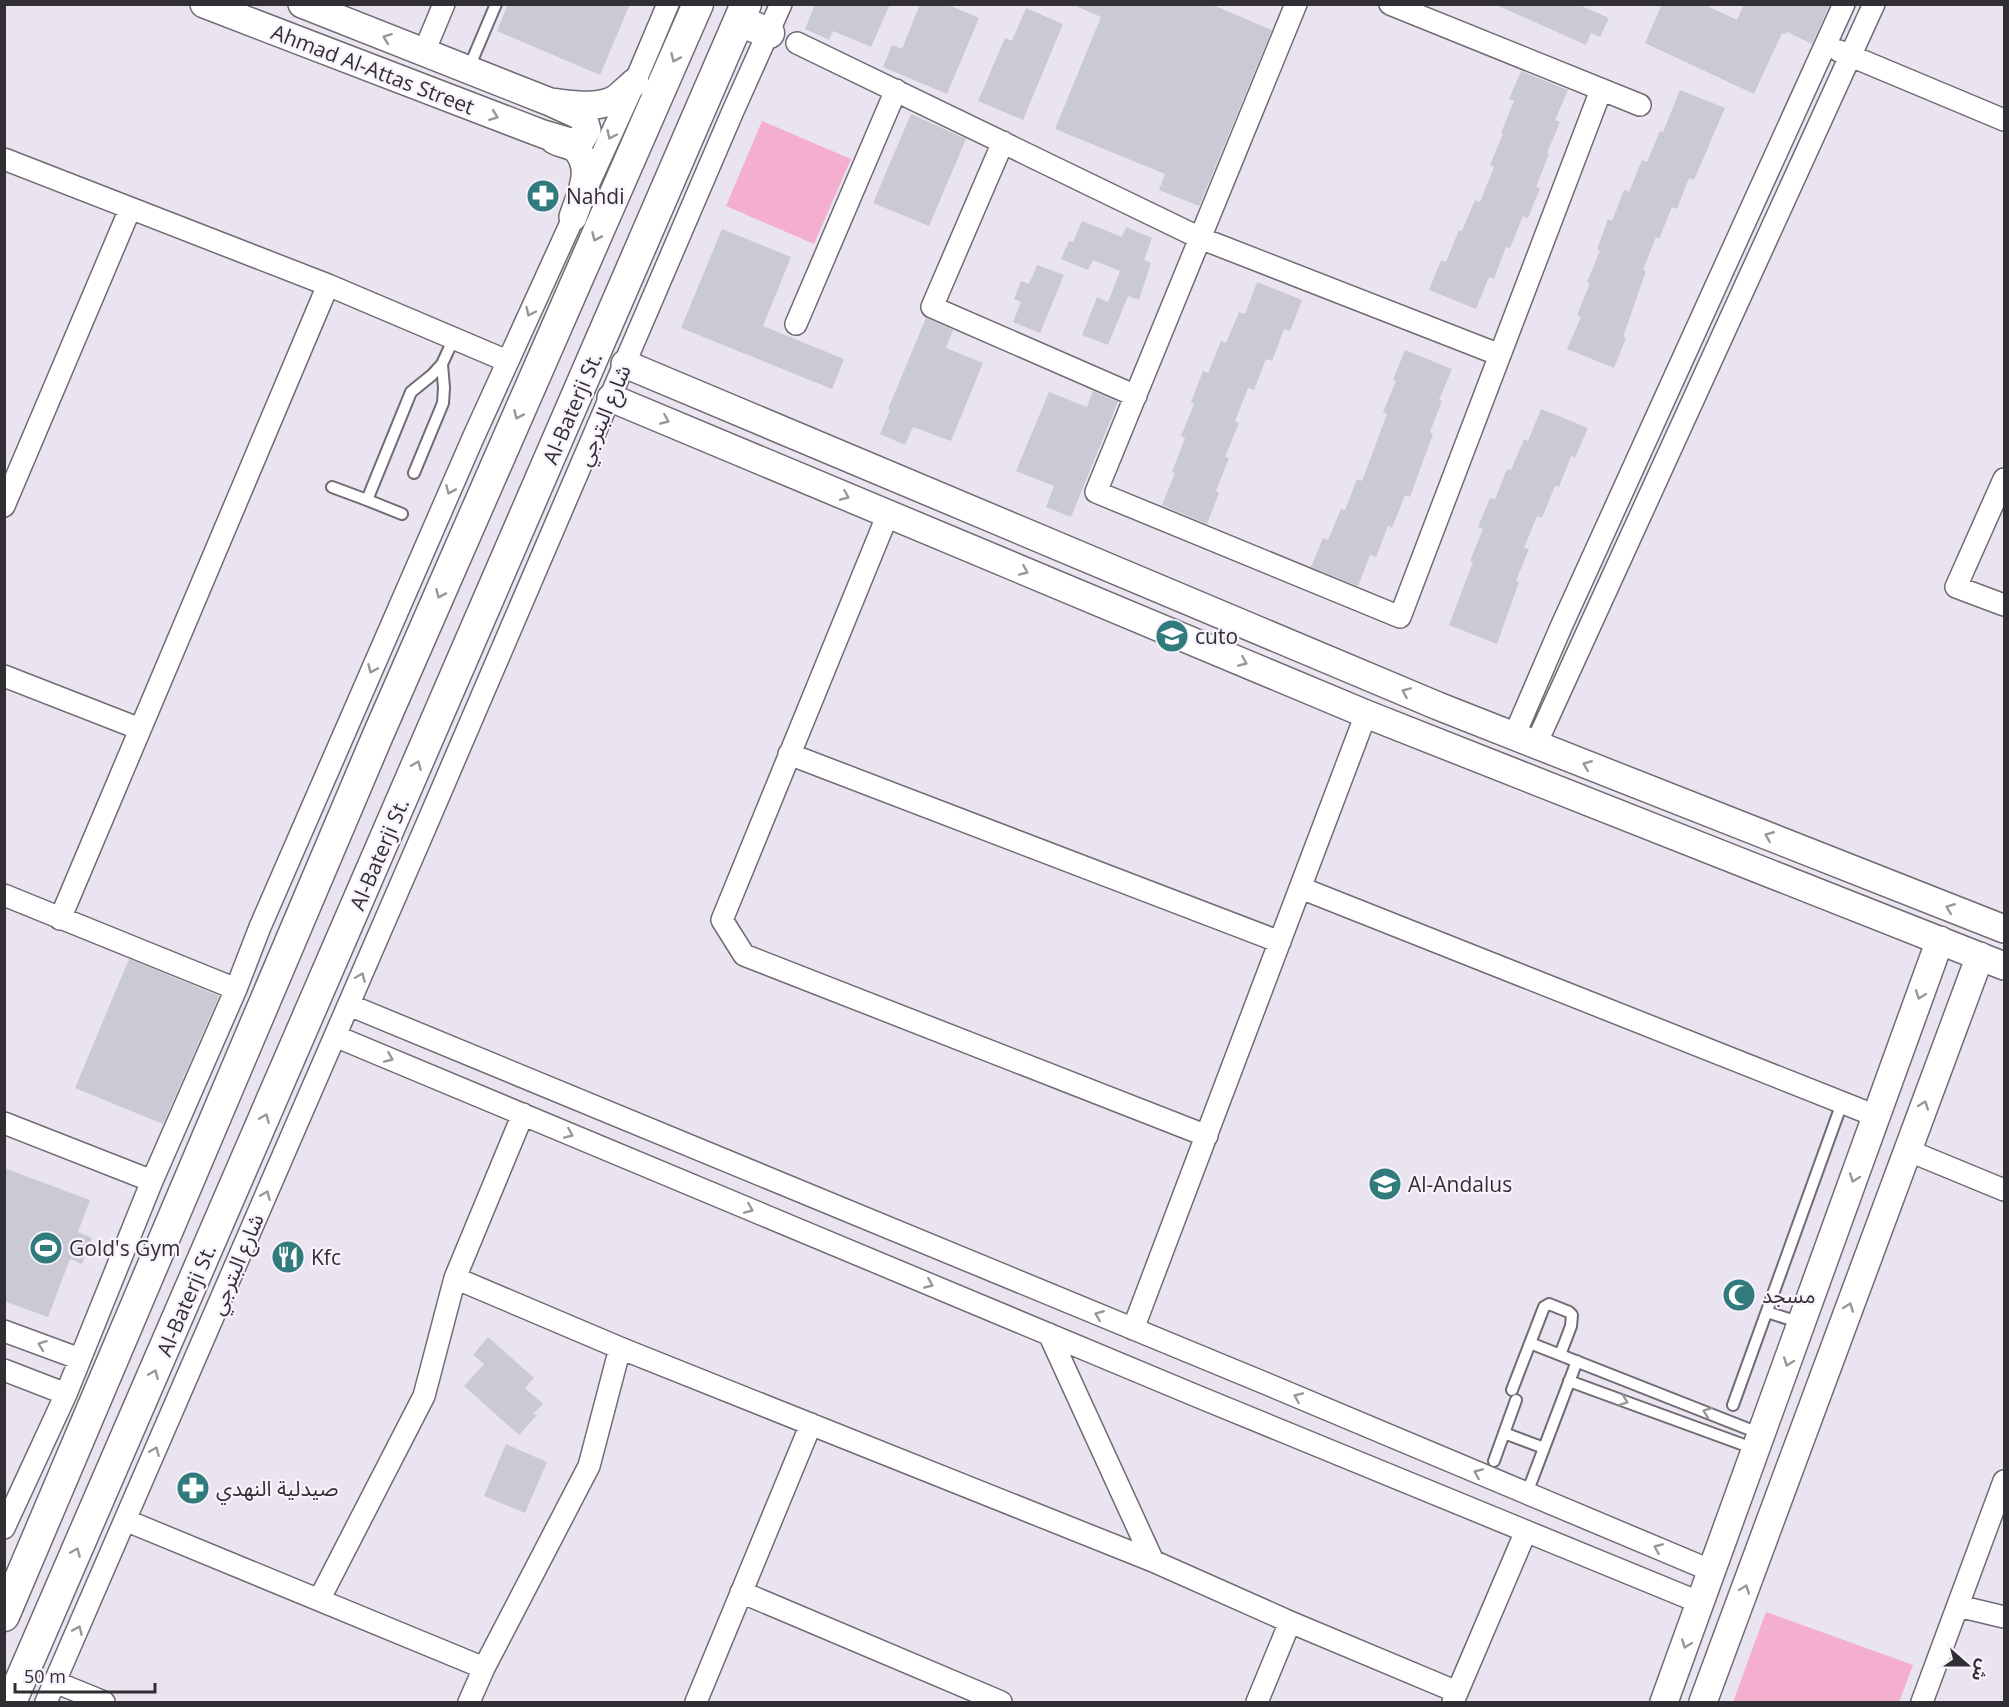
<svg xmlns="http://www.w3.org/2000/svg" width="2009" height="1707" font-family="'Open Sans','Noto Sans Arabic',sans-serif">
	<rect width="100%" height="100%" fill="#e9e4ef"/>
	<path fill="#f4afce" d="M762,121L851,159L814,244L726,206Z
		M1766,1612L1913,1665L1899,1702H1733Z"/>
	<path fill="#cacad5" d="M508,4H630L600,75L497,31Z
		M815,4H890L871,47L833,31L829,40L805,29Z
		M920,4H946L979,18L947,94L883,67L892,45L902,49Z
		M1071,4H1210L1272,30L1199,206L1159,190L1165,174L1055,129L1101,17Z
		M1494,4H1577L1609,18L1600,37L1591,33L1586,45Z
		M1662,4H1703L1737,20L1744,4H1830L1812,44L1787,32L1786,34L1782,33L1754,94L1645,43Z
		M1026,8L1063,24L1023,120L978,101L1005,38L1012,41Z
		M1521,71L1568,90L1555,120L1560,122L1547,153L1549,154L1536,187L1540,188L1528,218L1523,216L1510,248L1506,247L1494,279L1489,277L1476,309L1429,290L1441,260L1446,262L1459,230L1462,231L1475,200L1480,202L1494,167L1490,165L1503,134L1501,133L1514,101L1509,99Z
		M1680,90L1725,108L1694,180L1689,178L1677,209L1672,207L1659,239L1656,237L1643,270L1646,271L1623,337L1626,338L1614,368L1567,349L1581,317L1577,315L1590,283L1587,282L1600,251L1597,249L1608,219L1612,221L1624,190L1629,192L1642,160L1647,162L1660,131L1663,132Z
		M911,114L966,139L929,226L873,203Z
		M1082,221L1122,237L1126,227L1152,238L1144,260L1151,263L1139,300L1128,296L1108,345L1082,335L1097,297L1108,302L1120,271L1093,260L1088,270L1061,259L1069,241L1073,242Z
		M722,229L791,257L763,326L844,359L832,389L681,328Z
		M1037,265L1064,275L1040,333L1013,322L1021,302L1014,299L1021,281L1029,284Z
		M1257,282L1302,300L1290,331L1284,329L1272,361L1266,359L1254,390L1248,388L1235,421L1239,423L1225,457L1229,458L1216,491L1219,493L1207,524L1162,505L1175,473L1172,472L1185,438L1181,436L1194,404L1191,402L1203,371L1208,373L1221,341L1226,343L1239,312L1245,314Z
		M926,318L953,330L946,348L983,363L951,441L913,427L905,445L880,434L890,410L888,409Z
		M1405,350L1452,369L1439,400L1442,401L1430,432L1433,434L1410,497L1405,495L1392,528L1388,526L1376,557L1370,555L1358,586L1311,567L1323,538L1328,540L1341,509L1345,510L1357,479L1362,481L1387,414L1383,412L1396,381L1393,380Z
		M1093,391L1118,402L1071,517L1046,507L1054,486L1016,471L1049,392L1087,407Z
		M1541,409L1588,428L1575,458L1571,456L1559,487L1555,486L1542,518L1537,516L1524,548L1529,549L1516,581L1519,582L1497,644L1449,625L1473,562L1470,561L1483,529L1478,527L1490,498L1495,499L1507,469L1511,470L1524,439L1528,441Z
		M129,959L219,996L163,1124L75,1088Z
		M4,1168L90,1200L78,1232L92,1238L82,1264L70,1259L48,1317L4,1301Z
		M488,1337L534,1378L525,1388L543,1404L533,1414L537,1415L519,1435L464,1386L484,1364L473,1355Z
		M506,1444L547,1462L525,1513L484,1496Z"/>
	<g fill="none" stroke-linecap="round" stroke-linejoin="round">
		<g stroke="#706b74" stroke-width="14">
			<path id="service" d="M468,70L496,4
				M414,473L443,403L444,388L442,364
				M332,487L367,500
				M402,514L367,500L411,392L432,375L442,364L454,338
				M1767,1312L1801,1323
				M1530,1343L1761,1434
				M1569,1381L1755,1449
				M1512,1390L1544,1307L1549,1304L1569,1312L1572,1315L1571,1326L1560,1355
				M1733,1405L1842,1103
				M1504,1433L1544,1448
				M1494,1461L1516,1400
				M1527,1493L1577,1361"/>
		</g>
		<g stroke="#706b74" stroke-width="24">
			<path id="minor" d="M1296,4L1096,492L1400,617L1601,90
				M1390,4L1640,105
				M797,43L1200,238L1500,355
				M1839,51L2004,120
				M424,52L444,4
				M1003,142L932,307L1136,396
				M4,159L328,285L507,361
				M796,324L896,90
				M2004,479L1956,587L2004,605
				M4,506L130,209
				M888,514L722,920L744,955L1207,1136
				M4,676L140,729
				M1514,736L1561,627L1844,4
				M1536,744L1874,4
				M789,754L1280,942
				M1301,888L1876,1116
				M4,895L236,989
				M60,919L328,285
				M349,1005L1267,1384L1712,1571
				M335,1036L1199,1397L1701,1603
				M4,1123L152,1181
				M1907,1150L2004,1190
				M455,1278L620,1348L1153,1561L1290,1622L1457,1692
				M1133,1329L1366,714
				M4,1331L80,1359
				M1049,1334L1153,1561
				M4,1370L66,1394
				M125,1520L484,1668
				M4,1528L66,1394L152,1181L236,989L260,927L473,438L635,82L668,4
				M741,1592L1001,1702
				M319,1600L424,1396L455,1278L523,1114
				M1958,1606L2004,1617
				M55,1682L104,1702
				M46,1702L426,826L733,111L781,4
				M469,1702L484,1668L589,1466L620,1348
				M696,1702L811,1424
				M1257,1702L1290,1622
				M1453,1702L1526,1531
				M1922,1702L2004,1481"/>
		</g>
		<g stroke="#706b74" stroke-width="30">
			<path id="tertiary" d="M204,4L543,134L570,142L581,140L587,130L583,117L550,102
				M302,4L550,102C570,104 599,110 617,98C623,93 629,87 635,82
				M554,140C561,144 571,145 576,149C595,169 580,196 573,217
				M625,364L1438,706L2004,929
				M611,398L1366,714L2004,966
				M1664,1702L1940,940
				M1703,1702L1980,956"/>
		</g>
		<g stroke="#706b74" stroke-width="33">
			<path id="secondary" d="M739,21L769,33
				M4,1616L378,735L698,4
				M11,1702L746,4"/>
		</g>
		<use href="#service" stroke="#fff" stroke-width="10"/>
		<use href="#minor" stroke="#fff" stroke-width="21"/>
		<use href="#tertiary" stroke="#fff" stroke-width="27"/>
		<use href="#secondary" stroke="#fff" stroke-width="30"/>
	</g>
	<defs><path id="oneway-chevron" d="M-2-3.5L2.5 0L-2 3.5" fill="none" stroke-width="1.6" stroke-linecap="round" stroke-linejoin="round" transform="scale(1.5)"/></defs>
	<g stroke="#989799">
		<use href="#oneway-chevron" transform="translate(387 38) rotate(-159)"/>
		<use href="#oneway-chevron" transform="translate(675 58) rotate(114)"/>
		<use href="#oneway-chevron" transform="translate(494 116) rotate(21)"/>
		<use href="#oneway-chevron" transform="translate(611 135) rotate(115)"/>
		<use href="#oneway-chevron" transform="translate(596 237) rotate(114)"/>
		<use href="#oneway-chevron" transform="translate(530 312) rotate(115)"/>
		<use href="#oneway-chevron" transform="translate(518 415) rotate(114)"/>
		<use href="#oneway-chevron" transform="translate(665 420) rotate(23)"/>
		<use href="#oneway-chevron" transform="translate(450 490) rotate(114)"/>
		<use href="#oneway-chevron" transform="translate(845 496) rotate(23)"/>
		<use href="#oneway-chevron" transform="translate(1024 571) rotate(23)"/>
		<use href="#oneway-chevron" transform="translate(440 594) rotate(114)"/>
		<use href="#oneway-chevron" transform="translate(1243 662) rotate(23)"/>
		<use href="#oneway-chevron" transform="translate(372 669) rotate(114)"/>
		<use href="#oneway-chevron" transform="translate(1406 692) rotate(-157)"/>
		<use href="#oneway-chevron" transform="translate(417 765) rotate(-67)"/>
		<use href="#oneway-chevron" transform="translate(1587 765) rotate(-158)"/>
		<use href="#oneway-chevron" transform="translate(1769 836) rotate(-158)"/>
		<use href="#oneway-chevron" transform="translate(1950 908) rotate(-158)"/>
		<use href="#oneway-chevron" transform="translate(361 977) rotate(-67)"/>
		<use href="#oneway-chevron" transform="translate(1920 995) rotate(110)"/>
		<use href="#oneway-chevron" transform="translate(389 1058) rotate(23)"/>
		<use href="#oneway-chevron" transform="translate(1924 1105) rotate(-70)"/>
		<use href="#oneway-chevron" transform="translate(265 1118) rotate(-67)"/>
		<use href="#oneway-chevron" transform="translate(569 1134) rotate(23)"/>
		<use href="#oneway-chevron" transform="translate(1854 1178) rotate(110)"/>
		<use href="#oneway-chevron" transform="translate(266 1195) rotate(-67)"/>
		<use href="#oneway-chevron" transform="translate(749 1209) rotate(23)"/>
		<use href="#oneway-chevron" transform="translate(929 1284) rotate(23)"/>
		<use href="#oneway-chevron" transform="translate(1849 1307) rotate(-70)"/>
		<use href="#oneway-chevron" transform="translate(1099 1315) rotate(-158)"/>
		<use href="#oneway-chevron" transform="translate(42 1345) rotate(-160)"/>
		<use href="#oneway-chevron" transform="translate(1788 1362) rotate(110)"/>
		<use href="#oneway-chevron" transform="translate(154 1374) rotate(-67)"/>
		<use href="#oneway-chevron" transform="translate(1298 1397) rotate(-157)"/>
		<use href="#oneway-chevron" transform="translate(1624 1401) rotate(20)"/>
		<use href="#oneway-chevron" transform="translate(1707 1412) rotate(-159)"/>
		<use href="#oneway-chevron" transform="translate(155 1451) rotate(-67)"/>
		<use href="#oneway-chevron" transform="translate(1478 1473) rotate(-157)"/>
		<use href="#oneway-chevron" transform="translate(1658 1548) rotate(-157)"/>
		<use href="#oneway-chevron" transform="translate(76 1552) rotate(-67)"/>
		<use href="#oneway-chevron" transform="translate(1745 1589) rotate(-70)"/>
		<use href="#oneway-chevron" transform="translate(78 1630) rotate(-66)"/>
		<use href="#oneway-chevron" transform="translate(1686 1644) rotate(110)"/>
	</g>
	<defs>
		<g id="pharmacy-disc" transform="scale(1.725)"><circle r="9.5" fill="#327b7c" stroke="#f7f2fc"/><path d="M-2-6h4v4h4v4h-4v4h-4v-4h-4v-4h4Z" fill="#fff"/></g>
		<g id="school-disc" transform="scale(1.725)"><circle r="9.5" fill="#327b7c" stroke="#f7f2fc"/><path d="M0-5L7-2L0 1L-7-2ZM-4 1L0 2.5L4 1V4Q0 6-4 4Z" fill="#fff"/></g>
		<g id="stadium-disc" transform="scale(1.725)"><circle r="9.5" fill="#327b7c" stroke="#f7f2fc"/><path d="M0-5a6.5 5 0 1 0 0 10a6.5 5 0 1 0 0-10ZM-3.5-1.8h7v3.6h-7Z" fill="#fff"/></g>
		<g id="restaurant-disc" transform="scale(1.725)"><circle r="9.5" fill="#327b7c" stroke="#f7f2fc"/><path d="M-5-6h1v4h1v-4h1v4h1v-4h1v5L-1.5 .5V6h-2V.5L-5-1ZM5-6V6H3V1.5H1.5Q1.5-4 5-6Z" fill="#fff"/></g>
		<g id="mosque-disc" transform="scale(1.725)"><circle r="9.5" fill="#327b7c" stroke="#f7f2fc"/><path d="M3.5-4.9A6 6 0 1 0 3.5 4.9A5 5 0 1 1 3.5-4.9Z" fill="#fff"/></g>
	</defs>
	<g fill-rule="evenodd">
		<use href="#pharmacy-disc" x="543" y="196"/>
		<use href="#school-disc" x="1172" y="636"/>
		<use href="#school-disc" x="1385" y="1184"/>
		<use href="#stadium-disc" x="46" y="1248"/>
		<use href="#restaurant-disc" x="288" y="1257"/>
		<use href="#mosque-disc" x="1739" y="1295"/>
		<use href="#pharmacy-disc" x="193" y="1488"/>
	</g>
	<g text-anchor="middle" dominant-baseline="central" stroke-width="4.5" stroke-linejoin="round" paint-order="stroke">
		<g font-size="21" fill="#312f33" stroke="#f7f2fc">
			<text transform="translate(373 69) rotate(21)">Ahmad Al-Attas Street</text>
			<text transform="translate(572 408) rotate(-67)">Al-Baterji St.</text>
			<text transform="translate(603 415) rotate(-67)">شارع البترجي</text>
			<text transform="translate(379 854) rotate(-67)">Al-Baterji St.</text>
			<text transform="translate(236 1264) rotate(-67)">شارع البترجي</text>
			<text transform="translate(186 1300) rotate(-67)">Al-Baterji St.</text>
		</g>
		<g font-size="21" fill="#312f33" stroke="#f7f2fc" text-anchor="start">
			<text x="566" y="196">Nahdi</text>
			<text x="1195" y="636">cuto</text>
			<text x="1408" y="1184">Al-Andalus</text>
			<text x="69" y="1248">Gold's Gym</text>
			<text x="311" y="1257">Kfc</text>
			<text x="1762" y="1295">مسجد</text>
			<text x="216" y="1488">صيدلية النهدي</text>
		</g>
	</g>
	<rect width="2009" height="1707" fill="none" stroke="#312f33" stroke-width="12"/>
	<g transform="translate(1967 1665) rotate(111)" stroke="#f7f2fc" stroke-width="4.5" paint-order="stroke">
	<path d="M0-4.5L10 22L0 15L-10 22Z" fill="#312f33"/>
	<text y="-9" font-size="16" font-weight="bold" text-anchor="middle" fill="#312f33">ش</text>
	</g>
	<path d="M15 1683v9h140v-9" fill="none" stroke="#312f33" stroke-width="3"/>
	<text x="24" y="1683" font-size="18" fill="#312f33" stroke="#f7f2fc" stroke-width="4.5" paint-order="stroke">50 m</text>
</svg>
